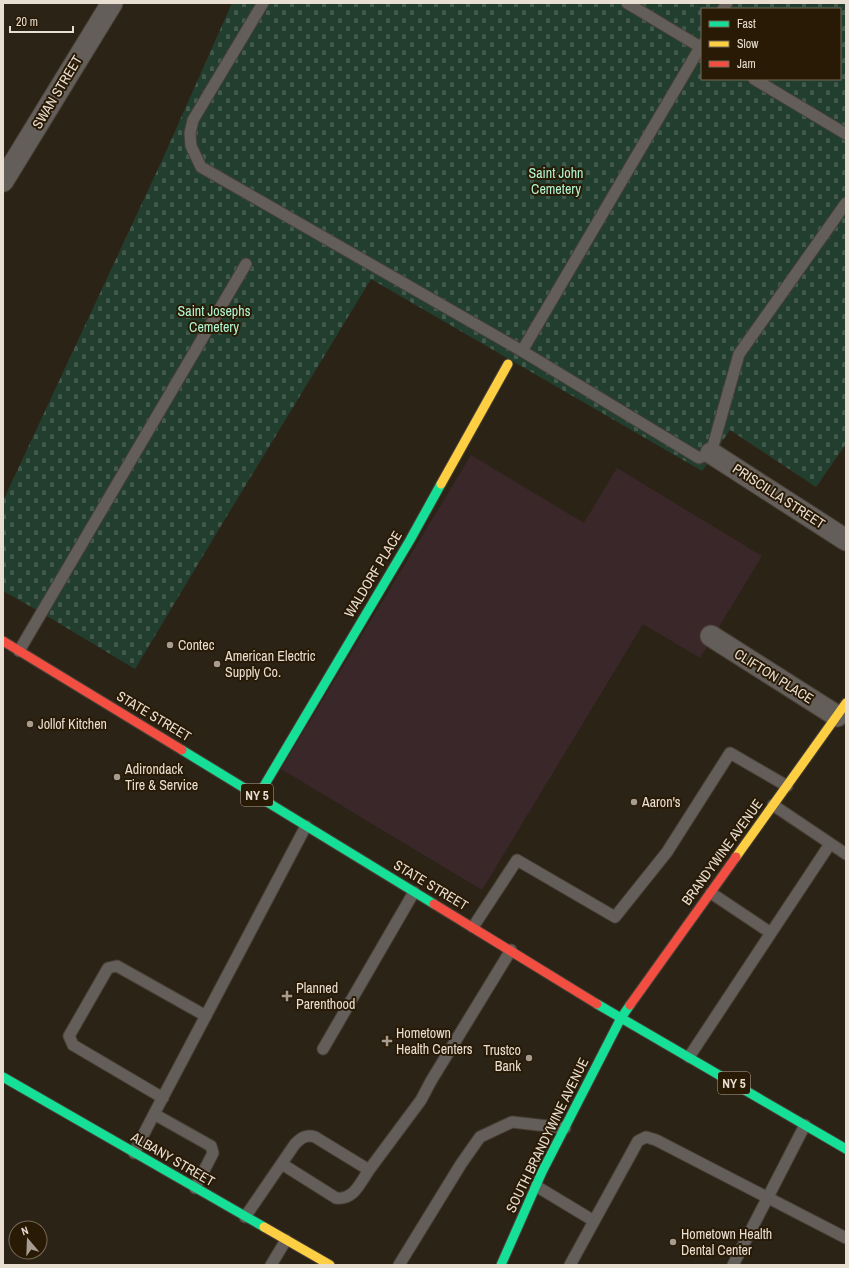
<svg xmlns="http://www.w3.org/2000/svg" width="849" height="1268" font-family="'Archivo Narrow',sans-serif">
	<defs>
		<pattern id="cemetery-stones" width="16" height="16" patternUnits="userSpaceOnUse"><rect width="16" height="16" fill="#223e2f"/><path d="M2 7V4a2 2 0 0 1 4 0v3zM10 15v-3a2 2 0 0 1 4 0v3z" fill="#42594c"/></pattern>
	</defs>
	<rect width="100%" height="100%" fill="#2c2317"/>
	<path fill="#3a2729" d="M471,455L584,523L617,468L762,556L700,658L643,624L482,890L281,769Z"/>
	<path fill="url(#cemetery-stones)" fill-rule="evenodd" d="M232,3H846V444L816,487L730,430L702,471L371,279L216,534L135,669L42,613L3,591V501L164,156ZM702,9H840V79H702Z"/>
	<g fill="none" stroke-linecap="round" stroke-linejoin="round">
		<g stroke="#484036" stroke-width="13">
			<path id="lane" d="M263,3L193,120L190,133L191,146L201,167L522,351L699,458L711,453L739,354L846,203
				M627,3L702,48
				M723,9L727,3
				M754,79L846,134
				M522,351L702,44
				M19,651L246,264
				M773,805L846,854
				M473,927L517,860L615,917L667,852L730,753L787,786
				M771,933L830,844
				M323,1049L414,892
				M689,1057L771,933L711,893
				M163,1098L73,1045L69,1036L108,968L117,966L206,1016
				M154,1114L306,826
				M134,1153L154,1114L211,1146L213,1153L195,1188
				M282,1164L336,1198C354,1200 360,1183 369,1170
				M536,1186L594,1221
				M245,1217L295,1144C301,1138 306,1134 315,1137L369,1170L421,1100L431,1081L511,950
				M271,1265L286,1240
				M399,1265L461,1164L480,1137L512,1122L565,1128
				M570,1265L638,1141L646,1137L656,1140L846,1238
				M733,1265L805,1125"/>
		</g>
		<g stroke="#484036" stroke-width="23">
			<path id="street" d="M3,181L112,3
				M711,453L846,540
				M711,636L837,716"/>
		</g>
		<g stroke="#484036" stroke-width="11">
			<path id="fast" d="M182,750L434,904
				M258,796L410,540L441,484
				M597,1004L846,1149
				M3,1077L264,1227
				M501,1265L542,1172L621,1018L630,1005"/>
		</g>
		<g stroke="#484036" stroke-width="11">
			<path id="slow" d="M441,484L508,364
				M736,857L846,703
				M264,1227L330,1265"/>
		</g>
		<g stroke="#484036" stroke-width="11">
			<path id="jam" d="M3,641L182,750
				M434,904L597,1004
				M630,1005L736,857"/>
		</g>
		<use href="#lane" stroke="#635e59" stroke-width="11"/>
		<use href="#street" stroke="#635e59" stroke-width="21"/>
		<use href="#fast" stroke="#16e098" stroke-width="9"/>
		<use href="#slow" stroke="#ffcf43" stroke-width="9"/>
		<use href="#jam" stroke="#f24e42" stroke-width="9"/>
	</g>
	<g fill="#a69d90" stroke="#291a05" stroke-width="1.5">
		<circle cx="170" cy="645" r="4"/>
		<circle cx="217" cy="664" r="4"/>
		<circle cx="30" cy="724" r="4"/>
		<circle cx="117" cy="777" r="4"/>
		<circle cx="634" cy="802" r="4"/>
		<path d="M285 990h4v4h4v4h-4v4h-4v-4h-4v-4h4z"/>
		<path d="M385 1035h4v4h4v4h-4v4h-4v-4h-4v-4h4z"/>
		<circle cx="529" cy="1058" r="4"/>
		<circle cx="673" cy="1242" r="4"/>
	</g>
	<g text-anchor="middle" dominant-baseline="central" stroke-width="4" stroke-linejoin="round" paint-order="stroke">
		<g fill="#291a05" stroke="#afa394" stroke-width="1">
			<rect x="241" y="784" width="32" height="22" rx="3"/>
			<rect x="718" y="1072" width="32" height="22" rx="3"/>
		</g>
		<g font-size="13" font-weight="bold" fill="#e8ded1">
			<text x="257" y="795">NY 5</text>
			<text x="734" y="1083">NY 5</text>
		</g>
		<g font-size="14" fill="#e8ded1" stroke="#291a05">
			<text transform="translate(57 92) rotate(-59)">SWAN STREET</text>
			<text transform="translate(779 496) rotate(33)">PRISCILLA STREET</text>
			<text transform="translate(373 574) rotate(-59)">WALDORF PLACE</text>
			<text transform="translate(774 676) rotate(32)">CLIFTON PLACE</text>
			<text transform="translate(154 716) rotate(31)">STATE STREET</text>
			<text transform="translate(722 852) rotate(-54)">BRANDYWINE AVENUE</text>
			<text transform="translate(431 885) rotate(31)">STATE STREET</text>
			<text transform="translate(547 1135) rotate(-64)">SOUTH BRANDYWINE AVENUE</text>
			<text transform="translate(173 1159) rotate(30)">ALBANY STREET</text>
		</g>
		<g font-size="14" fill="#b0f5d3" stroke="#291a05">
			<text x="556" y="173">Saint John<tspan x="556" dy="16">Cemetery</tspan></text>
			<text x="214" y="311">Saint Josephs<tspan x="214" dy="16">Cemetery</tspan></text>
		</g>
		<g font-size="14" fill="#e8ded1" stroke="#291a05" text-anchor="start">
			<text x="178" y="645">Contec</text>
			<text x="225" y="656">American Electric<tspan x="225" dy="16">Supply Co.</tspan></text>
			<text x="38" y="724">Jollof Kitchen</text>
			<text x="125" y="769">Adirondack<tspan x="125" dy="16">Tire &amp; Service</tspan></text>
			<text x="642" y="802">Aaron's</text>
			<text x="296" y="988">Planned<tspan x="296" dy="16">Parenthood</tspan></text>
			<text x="396" y="1033">Hometown<tspan x="396" dy="16">Health Centers</tspan></text>
			<text x="521" y="1050" text-anchor="end">Trustco<tspan x="521" dy="16">Bank</tspan></text>
			<text x="681" y="1234">Hometown Health<tspan x="681" dy="16">Dental Center</tspan></text>
		</g>
	</g>
	<rect width="849" height="1268" fill="none" stroke="#e8ded1" stroke-width="8"/>
	<rect x="701" y="8" width="140" height="72" fill="#291a05" stroke="#756857"/>
	<rect x="709" y="21" width="20" height="6" fill="#16e098" stroke="#756857"/>
	<text x="737" y="28" font-size="12" fill="#e8ded1">Fast</text>
	<rect x="709" y="41" width="20" height="6" fill="#ffcf43" stroke="#756857"/>
	<text x="737" y="48" font-size="12" fill="#e8ded1">Slow</text>
	<rect x="709" y="61" width="20" height="6" fill="#f24e42" stroke="#756857"/>
	<text x="737" y="68" font-size="12" fill="#e8ded1">Jam</text>
	<g transform="translate(28 1240) rotate(341)"><circle r="19" fill="#291a05" stroke="#756857"/>
	<path d="M0-3L7 15L0 10L-7 15Z" fill="#a69d90"/>
	<text y="-6" font-size="11" font-weight="bold" text-anchor="middle" fill="#e8ded1">N</text>
	</g>
	<path d="M10 26v6h63v-6" fill="none" stroke="#e8ded1" stroke-width="2"/>
	<text x="16" y="26" font-size="12" fill="#e8ded1" stroke="#291a05" stroke-width="3" paint-order="stroke">20 m</text>
</svg>
